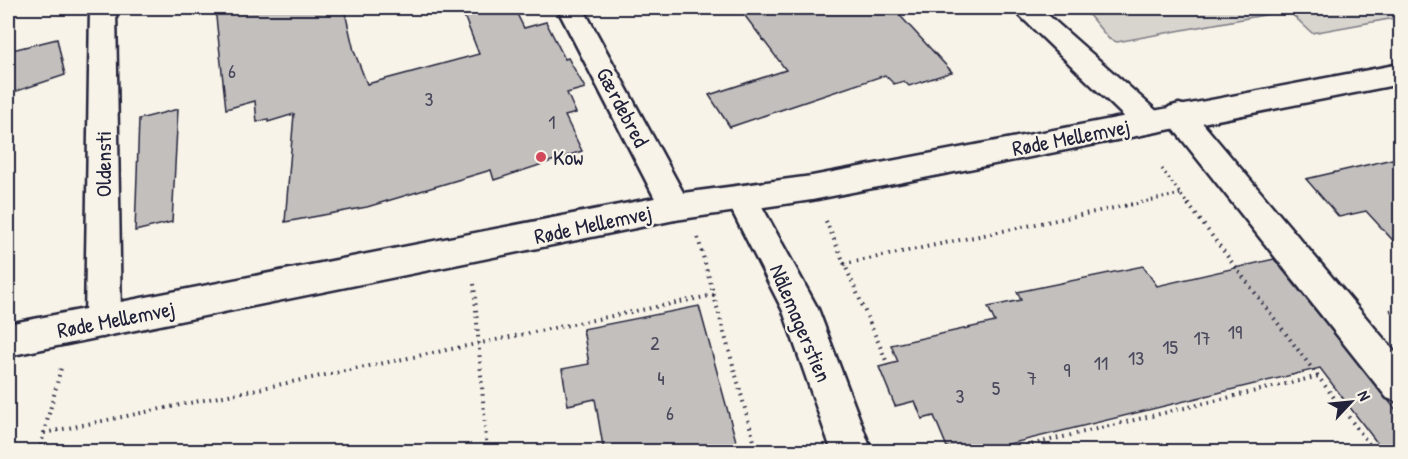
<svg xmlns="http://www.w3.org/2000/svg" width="1408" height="459" font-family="'Patrick Hand',sans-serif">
	<rect width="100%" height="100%" fill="#f7f3e8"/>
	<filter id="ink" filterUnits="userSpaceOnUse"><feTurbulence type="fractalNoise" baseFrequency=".0167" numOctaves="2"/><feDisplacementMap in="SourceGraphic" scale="12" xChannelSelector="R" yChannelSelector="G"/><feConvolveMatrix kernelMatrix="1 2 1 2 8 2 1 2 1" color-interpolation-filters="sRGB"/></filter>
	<g filter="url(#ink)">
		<path fill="#d8d5cf" stroke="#7d7c85" stroke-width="1.5" d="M1083,8H1269L1270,9L1269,14L1117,42L1109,39Z
			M1285,8H1400V17L1312,33Z"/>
		<path fill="#c2bfbd" stroke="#22223b" stroke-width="1.5" d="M215,8H344L354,51L367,84L479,54L461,8H514L524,28L546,22L565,59L568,58L585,88L567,93L576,113L565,116L582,151L494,180L491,170L367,207L285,222L294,114L268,122V119L257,122L255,101L226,109Z
			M739,8H893L952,72L909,86L904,81L894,84L885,75L730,127L709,95L786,70Z
			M57,39L65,75L8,94V51Z
			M178,109L172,222L135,231L139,119Z
			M1401,157V249L1366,211L1339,217L1306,179Z
			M1274,259L1401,416V452H1384L1320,368L976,452H949L934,416L922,419L915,401L895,406L879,367L898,362L891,345L995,322L988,307L1021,300L1017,292L1143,266L1157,286Z
			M699,306L739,452H604L595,399L568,405L562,369L589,364L583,329Z"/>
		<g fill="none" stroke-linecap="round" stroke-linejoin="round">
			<g stroke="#22223b" stroke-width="5">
				<path id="street" d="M90,8H116L121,321L116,332L103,337L90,332L85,321Z
					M557,8H583L691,207L686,216L675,220L664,216Z
					M1012,8H1040L1160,114L1164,122L1160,130L1149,133L1138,130Z
					M1179,104L1189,107L1400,358V403L1387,398L1169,123L1164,115L1169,107Z
					M742,186L753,190L818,309L872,452H832L783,311L726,199L731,190Z"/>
			</g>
			<g stroke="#22223b" stroke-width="5">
				<path id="secondary" d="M1400,64V84L812,200L675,220L8,356V324L675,194L812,176Z"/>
			</g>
			<path stroke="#22223b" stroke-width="3" stroke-dasharray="1.5 4" stroke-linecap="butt" d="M1162,169L1189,206
				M1125,206L1181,194"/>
			<path stroke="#22223b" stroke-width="4" stroke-dasharray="1.5 5" stroke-linecap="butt" d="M1188,204L1375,452
				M826,221L888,365
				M698,238L757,452
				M844,264L1133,204
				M474,284L487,452
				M1390,311L1400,308
				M44,433L714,295
				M39,452L61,368
				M1000,452L1319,376"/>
			<use href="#street" fill="#f7f3e8" fill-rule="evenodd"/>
			<use href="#secondary" fill="#f7f3e8" fill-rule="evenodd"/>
		</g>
	</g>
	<circle fill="#d1495b" stroke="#f7f3e8" stroke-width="2" cx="541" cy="157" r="6"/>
	<g text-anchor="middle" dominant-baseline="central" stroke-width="4.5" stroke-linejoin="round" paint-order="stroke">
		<g font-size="20" fill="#4a495c">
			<text x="232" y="70">6</text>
			<text x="429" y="98">3</text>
			<text x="552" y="121">1</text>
			<text x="1235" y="331">19</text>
			<text x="1202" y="337">17</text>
			<text x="655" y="342">2</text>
			<text x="1170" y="346">15</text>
			<text x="1136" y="357">13</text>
			<text x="1101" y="362">11</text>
			<text x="1067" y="369">9</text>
			<text x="661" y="377">4</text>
			<text x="1032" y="377">7</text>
			<text x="996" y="387">5</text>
			<text x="960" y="395">3</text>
			<text x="670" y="412">6</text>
		</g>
		<g font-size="22" fill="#22223b" stroke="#f7f3e8">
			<text transform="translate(623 107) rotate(62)">Gærdebred</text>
			<text transform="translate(1071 137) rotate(-11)">Røde Mellemvej</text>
			<text transform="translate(103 164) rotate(-90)">Oldensti</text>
			<text transform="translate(593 224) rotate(-12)">Røde Mellemvej</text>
			<text transform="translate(116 319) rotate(-11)">Røde Mellemvej</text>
			<text transform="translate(801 323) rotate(67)">Nålemagerstien</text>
		</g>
		<g font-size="22" fill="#22223b" stroke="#f7f3e8" text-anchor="start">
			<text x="553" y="157">Kow</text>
		</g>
	</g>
	<rect width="1408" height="459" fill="none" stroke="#f7f3e8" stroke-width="30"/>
	<rect x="15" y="15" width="1378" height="429" fill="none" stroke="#22223b" stroke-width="2" filter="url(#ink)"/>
	<g transform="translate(1351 402) rotate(64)" stroke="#f7f3e8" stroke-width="4.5" paint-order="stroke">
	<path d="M0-4.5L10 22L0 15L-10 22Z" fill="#22223b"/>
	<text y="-9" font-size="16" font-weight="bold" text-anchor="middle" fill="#22223b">N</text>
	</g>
</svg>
